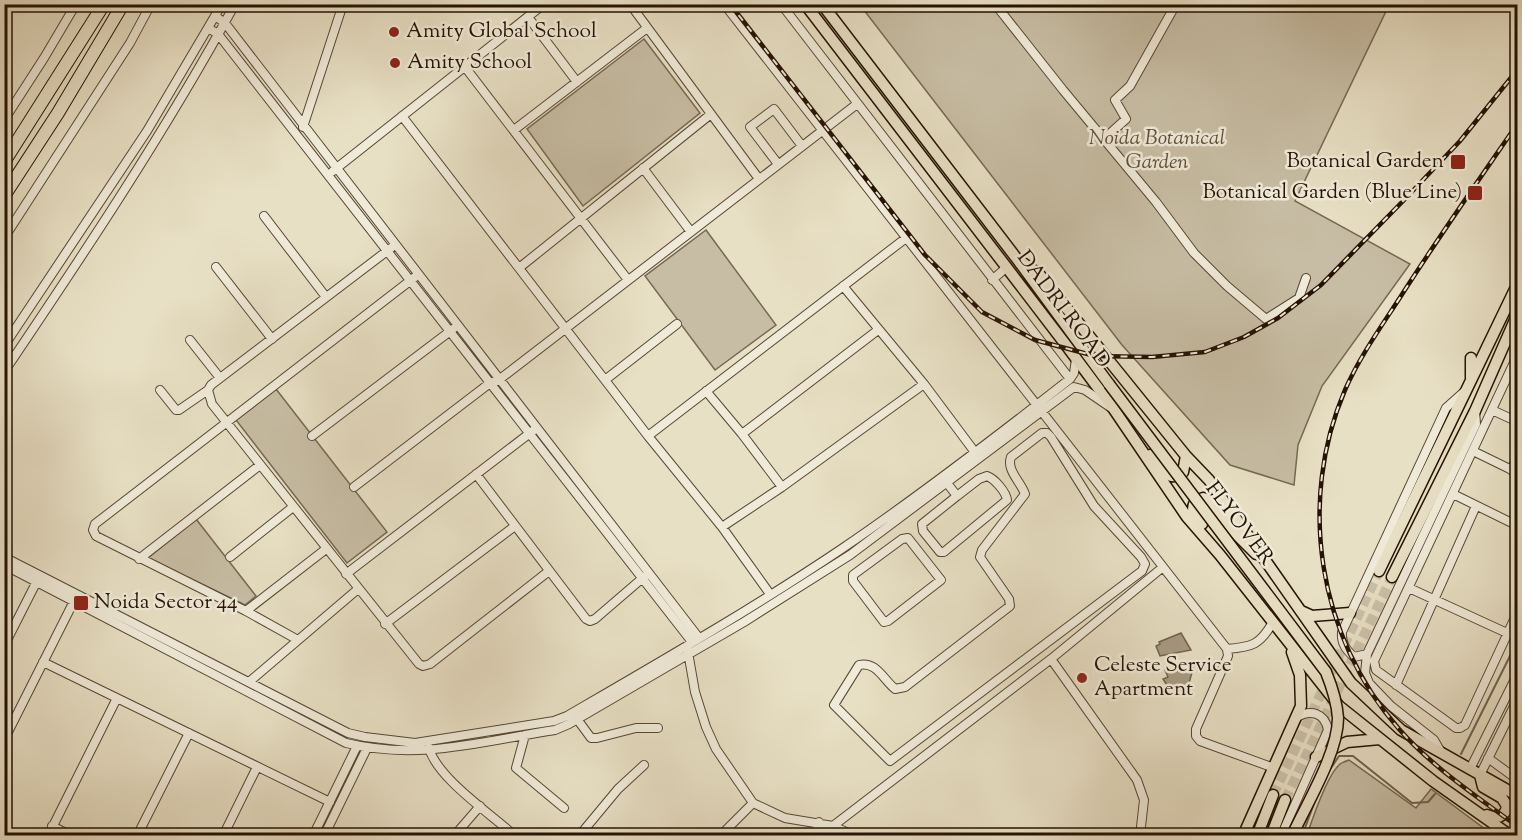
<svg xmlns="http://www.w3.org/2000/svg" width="1522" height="840" font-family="'Sorts Mill Goudy',serif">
	<rect width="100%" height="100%" fill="#e8e0c5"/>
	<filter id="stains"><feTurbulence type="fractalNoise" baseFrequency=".00333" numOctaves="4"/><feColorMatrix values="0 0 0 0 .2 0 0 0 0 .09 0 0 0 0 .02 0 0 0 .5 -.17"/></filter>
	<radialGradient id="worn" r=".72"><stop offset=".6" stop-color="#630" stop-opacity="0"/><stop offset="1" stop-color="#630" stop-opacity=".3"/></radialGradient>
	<path fill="#c7bda4" stroke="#766854" stroke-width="1.5" d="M860,5H1389L1295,201L1410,264L1322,386L1298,445L1294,485L1230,465L1122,345Z
		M644,39L700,113L583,206L527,129Z
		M706,230L776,325L715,370L645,276Z
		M276,389L387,532L347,563L236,420Z
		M196,519L256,596L245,605L148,558Z
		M1349,760L1416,808L1431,789L1493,835H1307C1312,820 1328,774 1340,764C1343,762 1346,761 1349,760Z"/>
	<path fill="#a69a83" stroke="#726450" stroke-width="1.5" d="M1181,633L1191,650L1160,656L1156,646L1160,644L1159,642Z
		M1194,665L1188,687L1172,693L1163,679L1168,677L1165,670Z"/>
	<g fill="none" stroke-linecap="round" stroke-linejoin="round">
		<path stroke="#726450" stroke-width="2" d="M1461,754L1518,640
			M1329,771L1339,756H1353L1412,803L1428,802L1435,794
			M1302,836L1315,801"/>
		<path stroke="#cbc1a8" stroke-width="10" stroke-dasharray="10 5" stroke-linecap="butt" d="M1273,795L1379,571
			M1285,800L1392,577"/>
		<g stroke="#564634" stroke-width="10">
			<path id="minor" d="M630,4L759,179
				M724,4L1227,649L1228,656L1196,729V736L1200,741L1274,768
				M781,4L1070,379
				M995,4L1063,90L1156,202L1194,253L1227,286L1266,319L1299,298L1306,278
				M4,16L11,4
				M215,16L225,23L699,638
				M528,17L577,82
				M208,28L218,34L692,642
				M465,67L628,280
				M402,116L648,436L722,527L770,594
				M4,120L44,58L76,4
				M303,127L343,4
				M514,130L647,28
				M1104,139L1126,119L1115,100L1130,86L1176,4
				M778,164L750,127L774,109L802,146
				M643,168L691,232
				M333,171L544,4
				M264,216L326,297
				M4,238L130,43L151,4
				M391,248L211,385L208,390L212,404L419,664L423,666L430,664L549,571
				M216,267L272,339
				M519,268L711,114
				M992,280L1007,267
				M843,286L924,384L977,455
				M190,340L220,378
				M4,346L147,131L222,4
				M1518,354L1374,661L1376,670L1456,728H1460L1465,725L1518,611
				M4,372C85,252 165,132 235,4
				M605,380L677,324
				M160,390L176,410H179L208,390
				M706,391L742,434L782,487
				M1492,410L1518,422
				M1042,433H1047L1051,437L1094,506L1141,557L1145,564L1142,571L890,761L834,705L859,665C876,661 883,679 895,689L905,687L1010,606L1009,599L980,557L982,550L1025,494C1021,482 1006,470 1011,457Z
				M742,434L878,330
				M312,436L453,329
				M648,436L906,238
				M1473,451L1518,473
				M1511,470L1518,456
				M476,474L586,619L590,621L595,619L645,576
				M947,483L957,496L979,479L987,476C995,479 1006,492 1007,500L944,552H940L923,531L922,524L957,496
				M354,487L490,383L500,379L857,104
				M1453,494L1518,526
				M722,527L782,487L924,384
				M908,538L941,580L888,621L884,622L853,581V575L902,539Z
				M4,557L348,733L365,737L415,743L554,721L567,716C660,662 754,608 843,548C921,495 996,437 1070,379L1074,373L1076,359
				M230,557L293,507
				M139,559L260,465
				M4,565L346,743C419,761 483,741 555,730L569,724L744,622L850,555L1074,387L1085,390L1110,407
				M346,574L534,430
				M1409,588L1507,633
				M246,611L326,549
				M385,624L515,526
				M298,640L246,611L96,536L93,530L95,524L415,277
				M4,646L38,579
				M1227,649C1252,647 1260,645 1273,622
				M688,652L695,692L706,727L716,749L753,803L785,818L833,826L855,836
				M1367,654L1354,657C1346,650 1341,643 1342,632L1446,408L1465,391
				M1051,659L1137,780L1144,800L1140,836
				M43,662L330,802
				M249,682L358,589
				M1396,685L1476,506
				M577,719L591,738H597L636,728H658
				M525,735L516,768L564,808
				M4,740L74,601
				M429,748C437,778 491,814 515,836
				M1441,752L1434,740L1391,706L1369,683L1365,673L1367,654L1476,424L1475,411
				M1488,758L1518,780
				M1470,769L1518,673
				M1480,775L1518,698
				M52,826L72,836
				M833,826L1051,659L1163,567
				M48,836L117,698
				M137,836L189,733
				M223,836L257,767
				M313,836L357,746
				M324,836L367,748
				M454,836L480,806
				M579,836L618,789L644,765
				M720,836L753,803
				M815,836L819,822
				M1281,836L1328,730C1325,713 1311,709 1297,717"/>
		</g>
		<g stroke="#251203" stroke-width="13">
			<path id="major" d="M805,4L1066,345L1113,408L1187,517L1220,555L1339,706L1433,781L1511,836
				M822,4L1017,259L1109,384
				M1017,259L1039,274L1186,456L1209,480L1351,683L1401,730L1518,796
				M1471,378V358
				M1150,455C1160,464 1167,485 1183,472L1186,456
				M1202,524C1196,517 1190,511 1195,502L1203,498L1209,500L1238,536L1256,554
				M1379,571L1518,283
				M1392,577L1475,411L1518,313
				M1301,611L1312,616L1350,613
				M1316,757L1347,742L1380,739
				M1480,775L1483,787L1502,798L1507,806C1505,818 1496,819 1487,815
				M1243,836L1301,706L1300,675L1292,652
				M1257,836L1273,795
				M1271,836L1285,800"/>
		</g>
		<g stroke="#251203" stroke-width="14">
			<path id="highway" d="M4,162L104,4
				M4,196L58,113L123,4"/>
		</g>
		<use href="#minor" stroke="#f0ebd9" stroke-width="8"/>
		<use href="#major" stroke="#e8e0c5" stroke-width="10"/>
		<use href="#highway" stroke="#e8e0c5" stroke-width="12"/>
		<g stroke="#251203" stroke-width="4.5">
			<path id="rail" d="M730,4L925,255L982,312L1035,340L1095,356L1152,357L1205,352L1244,337L1278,318L1321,285L1404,200L1460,141L1518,69
				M1518,123C1478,181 1438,238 1401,296C1381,327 1360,356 1345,390C1297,502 1318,637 1399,729C1433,768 1477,796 1518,827"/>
		</g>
		<use href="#rail" stroke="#f0ebd9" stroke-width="2" stroke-dasharray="7" stroke-linecap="butt"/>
		<g stroke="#251203" stroke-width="13" stroke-linecap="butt">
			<path id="major-bridge" d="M1109,384L1326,672C1332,687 1337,702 1338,718C1338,753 1307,803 1292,836"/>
		</g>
		<use href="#major-bridge" stroke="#e8e0c5" stroke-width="10"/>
	</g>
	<g fill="#8f2418" stroke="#f0ebd9" stroke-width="2">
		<circle cx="394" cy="32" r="6"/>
		<circle cx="395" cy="63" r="6"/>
		<rect x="1450" y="154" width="16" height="16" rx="3"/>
		<rect x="1467" y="185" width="16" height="16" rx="3"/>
		<rect x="73" y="595" width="16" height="16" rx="3"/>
		<circle cx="1082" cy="678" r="6"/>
	</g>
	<g text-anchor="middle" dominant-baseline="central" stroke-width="5" stroke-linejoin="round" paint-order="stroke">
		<g font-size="21" fill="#251203" stroke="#f0ebd9" text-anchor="start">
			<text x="406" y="32">Amity Global School</text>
			<text x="407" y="63">Amity School</text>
			<text x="1444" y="162" text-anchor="end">Botanical Garden</text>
			<text x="1462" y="193" text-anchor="end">Botanical Garden (Blue Line)</text>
			<text x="94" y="603">Noida Sector 44</text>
			<text x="1094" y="666">Celeste Service<tspan x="1094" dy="24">Apartment</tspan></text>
		</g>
		<g font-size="21" font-style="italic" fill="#5e4e3b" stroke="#f0ebd9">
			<text x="1157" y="139">Noida Botanical<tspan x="1157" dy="24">Garden</tspan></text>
		</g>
		<g font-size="21" fill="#251203" stroke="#f0ebd9">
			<text transform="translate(1063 310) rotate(53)">DADRI ROAD</text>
			<text transform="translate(1239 524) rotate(53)">FLYOVER</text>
		</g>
	</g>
	<rect width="1522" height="840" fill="none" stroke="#e8e0c5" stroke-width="24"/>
	<rect x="6" y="6" width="1510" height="828" fill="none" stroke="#251203" stroke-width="3"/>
	<rect x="12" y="12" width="1498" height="816" fill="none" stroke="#251203" stroke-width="1.5"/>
	<rect width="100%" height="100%" filter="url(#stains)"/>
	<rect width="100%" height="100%" fill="url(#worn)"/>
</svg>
